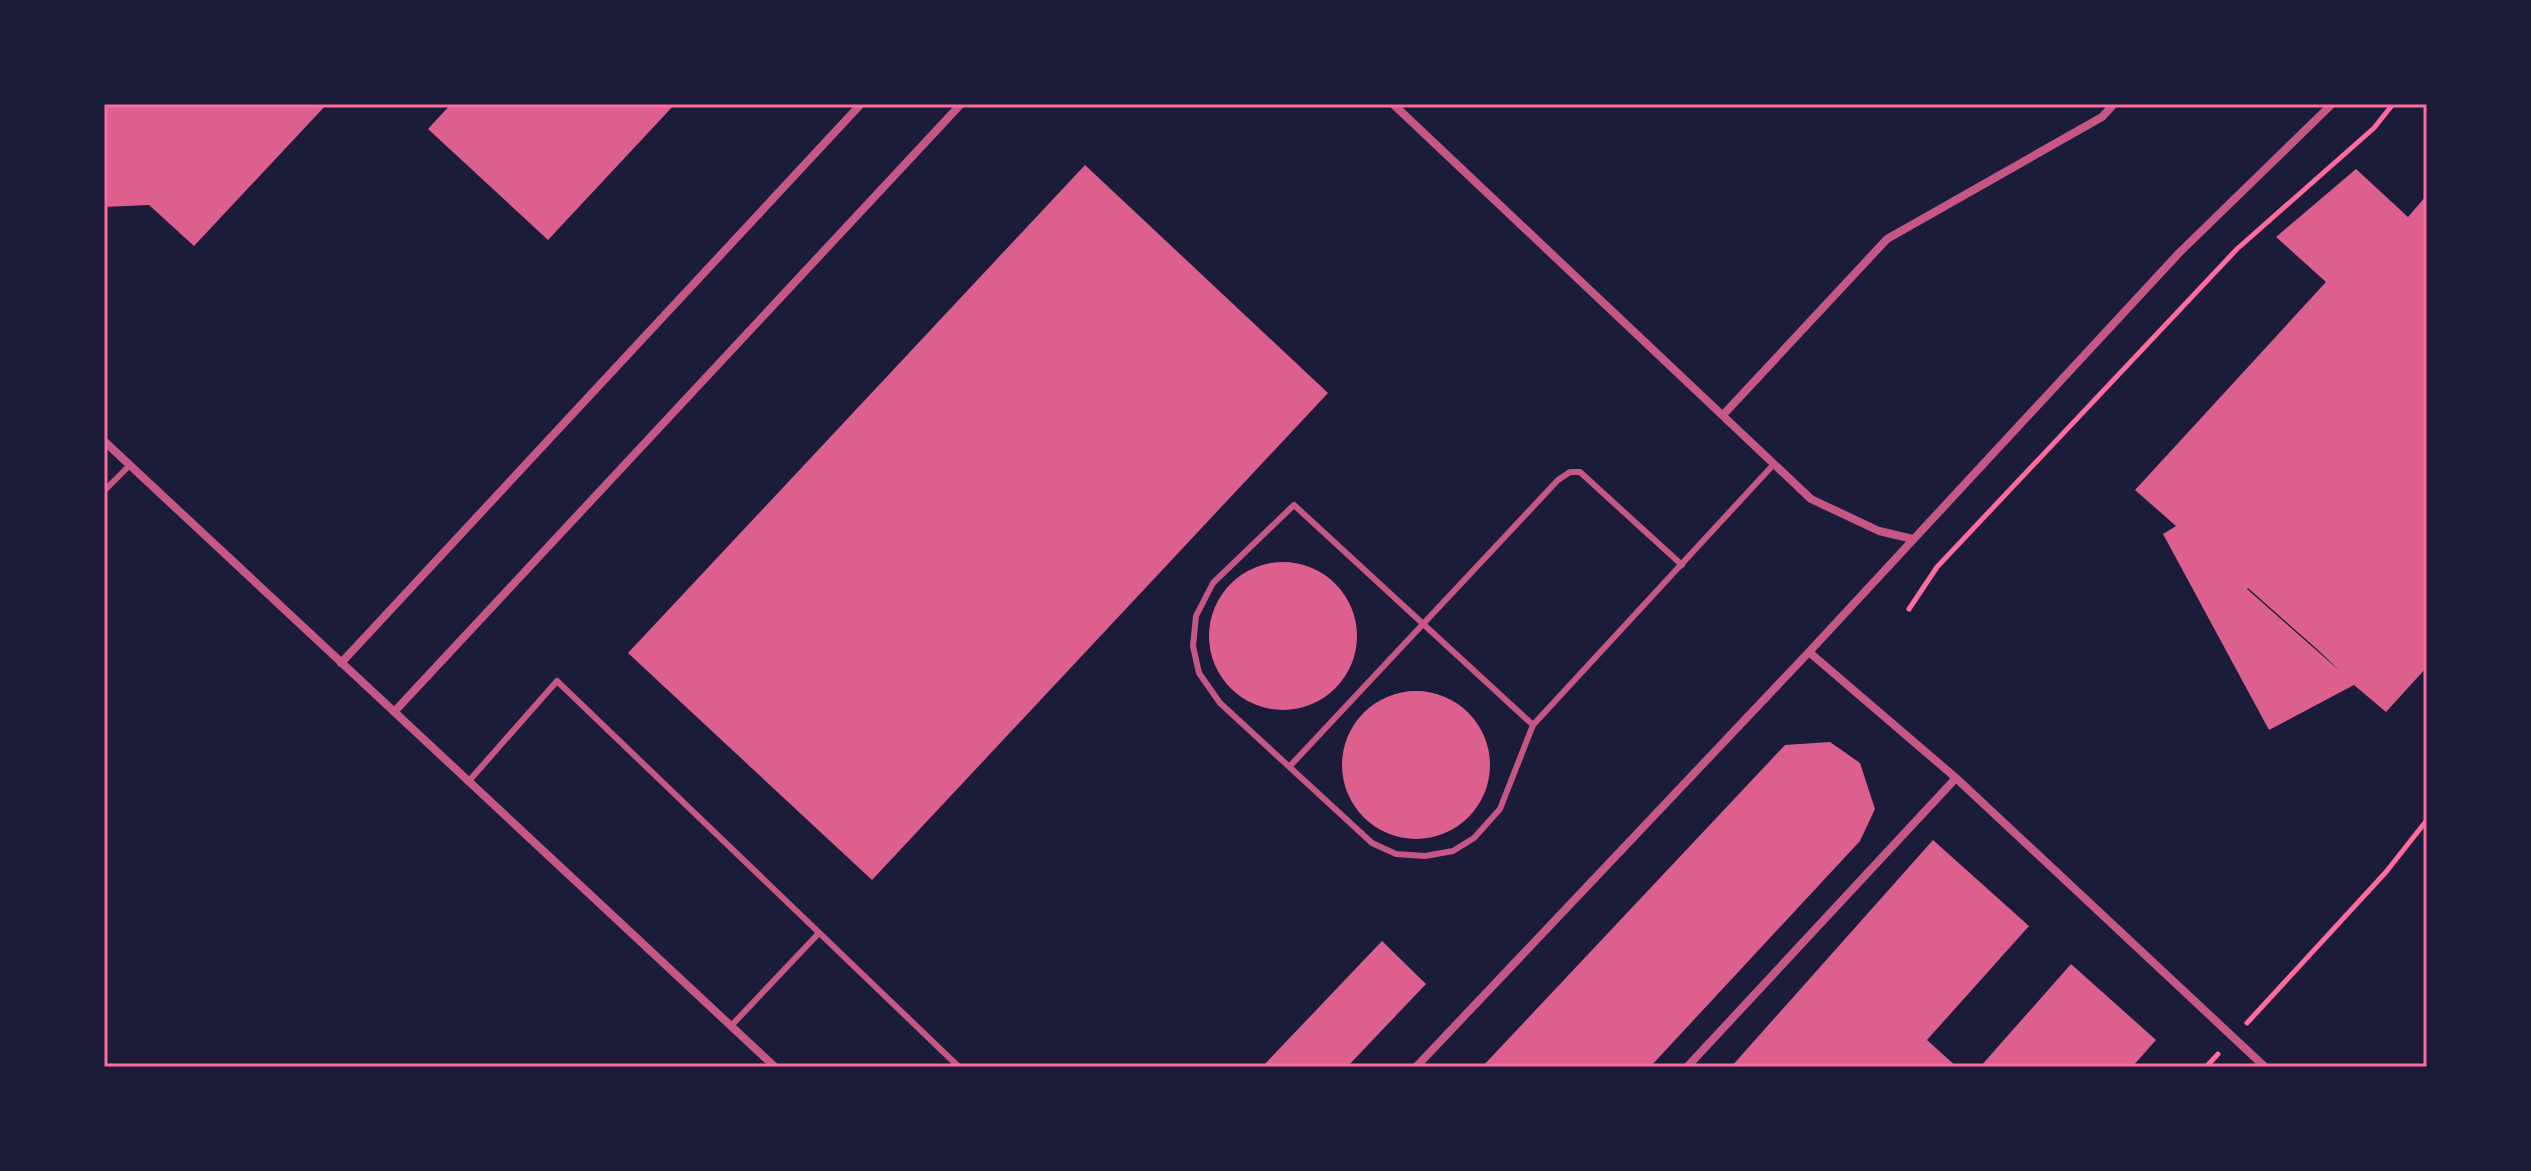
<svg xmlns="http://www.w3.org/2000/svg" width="2531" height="1171" font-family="'Sofia Sans Condensed',sans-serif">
	<rect width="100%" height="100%" fill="#1b1b3a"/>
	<path fill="#dd5f8e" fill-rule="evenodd" d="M104,104H327L194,246L149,205L104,207Z
		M451,104H675L548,240L428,129Z
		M1085,165L1328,393L872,880L628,653Z
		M2356,169L2408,217L2427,195V667L2386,712L2354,685L2269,730L2163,534L2176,526L2135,490L2326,282L2276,237ZM2248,588L2318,650L2341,672L2247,589Z
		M1209 636a74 74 0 1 1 148 0a74 74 0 1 1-148 0Z
		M1342 765a74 74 0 1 1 148 0a74 74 0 1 1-148 0Z
		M1830,742L1860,763L1875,809L1860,841L1650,1067H1482L1785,745Z
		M1933,840L2029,926L1927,1040L1957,1067H1731Z
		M1382,941L1426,984L1347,1067H1262Z
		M2071,964L2156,1040L2132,1067H1980Z"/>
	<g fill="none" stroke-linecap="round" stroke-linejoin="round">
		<path stroke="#ff6b9d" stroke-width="5" d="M1909,609L1937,567L2237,249L2374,128L2393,104
			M2247,1023L2386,872L2427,820
			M2206,1067L2218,1054"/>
		<path stroke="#c65784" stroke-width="6" d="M104,491L130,465
			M1533,725L1294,505L1213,583L1196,616L1193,646L1199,673L1220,703L1372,843L1396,854L1425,856L1453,851L1474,838L1500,809L1533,725L1774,464
			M1290,766L1558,480L1570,472H1580L1682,565
			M468,782L557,681L959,1067
			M731,1026L819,933"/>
		<path stroke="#c65784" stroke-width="8" d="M1393,104L1811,499L1879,531L1913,539
			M1723,415L1887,239L2102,117L2114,104
			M104,441L775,1067
			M1809,652L1956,778L2265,1067
			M341,663L861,104
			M394,712L961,104
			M1416,1067L1809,652L2179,253L2332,104
			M1687,1067L1956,778"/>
	</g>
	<rect width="2531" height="1171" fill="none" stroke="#1b1b3a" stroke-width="212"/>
	<rect x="106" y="106" width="2319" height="959" fill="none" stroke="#ff6b9d" stroke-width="3"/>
</svg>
